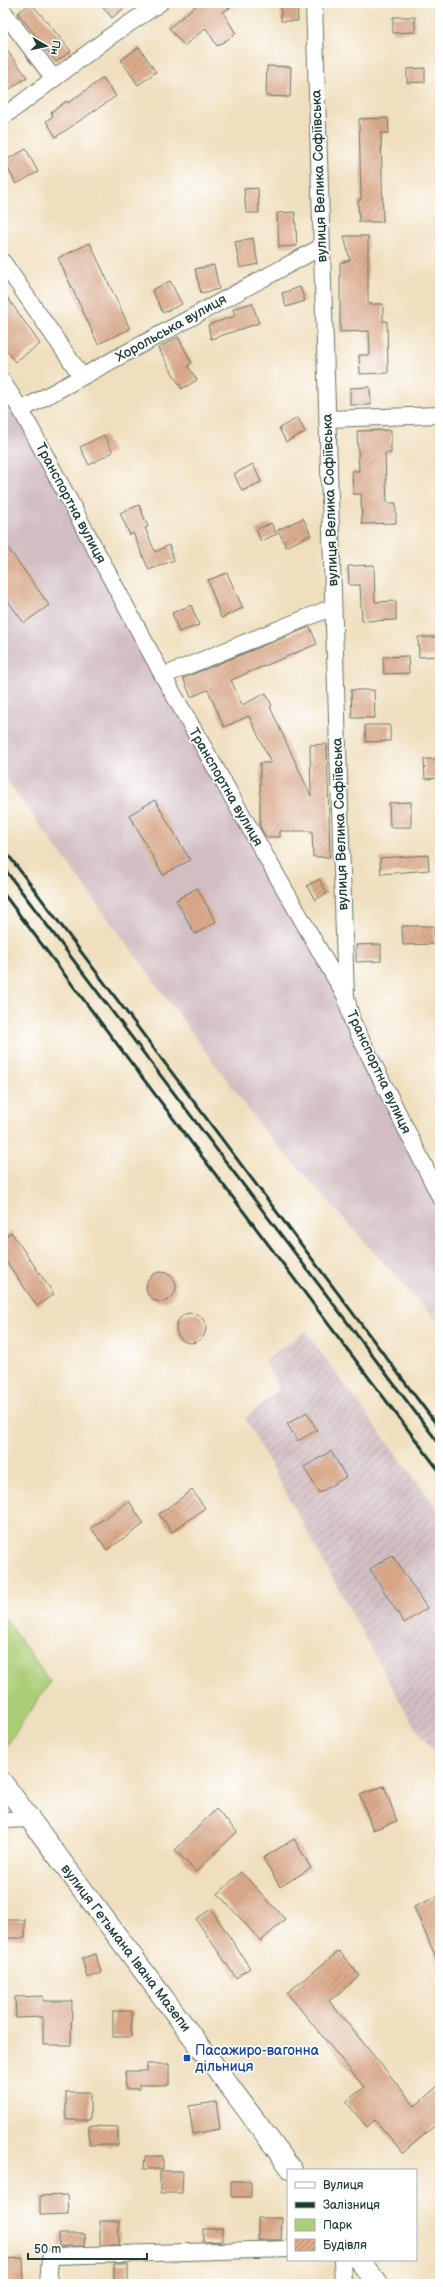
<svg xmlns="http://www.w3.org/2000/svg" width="443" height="2287" font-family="'Balsamiq Sans',sans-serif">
	<defs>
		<pattern id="industrial-furrows" width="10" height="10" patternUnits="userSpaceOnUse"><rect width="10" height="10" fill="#d2bec2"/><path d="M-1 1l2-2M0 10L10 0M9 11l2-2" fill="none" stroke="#aa9c9e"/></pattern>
		<pattern id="building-hatch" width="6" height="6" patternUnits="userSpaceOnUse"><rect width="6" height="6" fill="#ddaa8b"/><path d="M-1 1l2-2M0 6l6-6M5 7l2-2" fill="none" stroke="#b38c72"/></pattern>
	</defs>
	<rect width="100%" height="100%" fill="#fff"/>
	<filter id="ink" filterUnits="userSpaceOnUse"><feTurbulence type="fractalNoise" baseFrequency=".025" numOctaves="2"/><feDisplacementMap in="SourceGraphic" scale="8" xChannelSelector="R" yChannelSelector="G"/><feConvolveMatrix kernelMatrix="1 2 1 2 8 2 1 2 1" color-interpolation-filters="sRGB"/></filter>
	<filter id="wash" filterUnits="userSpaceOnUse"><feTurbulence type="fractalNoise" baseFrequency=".012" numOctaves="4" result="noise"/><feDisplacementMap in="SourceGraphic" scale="16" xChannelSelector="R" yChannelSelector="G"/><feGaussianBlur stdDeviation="0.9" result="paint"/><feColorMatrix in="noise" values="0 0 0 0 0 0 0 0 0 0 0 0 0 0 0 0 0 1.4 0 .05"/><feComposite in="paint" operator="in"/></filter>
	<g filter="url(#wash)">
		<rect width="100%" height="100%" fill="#f0dfbe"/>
		<path fill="url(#industrial-furrows)" d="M305,1331L440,1513V1761L412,1723L245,1418L279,1389L264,1361Z"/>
		<path fill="#d2bec2" d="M3,382L346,997L440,1197V1325L262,1128L3,775Z"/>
		<path fill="#acce77" stroke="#668656" d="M3,1615L50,1682L3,1751Z"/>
		<g id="blocks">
			<path fill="url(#building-hatch)" d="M31,3L71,51L56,62L18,13Z
				M100,3H130L112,18Z
				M199,3H238L223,12L236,34L217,46L206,28L184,46L169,28Z
				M281,3H297L298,21H281Z
				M393,17H415V32L393,33Z
				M3,45L27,77L10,89L3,79Z
				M139,47L156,72L138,85L121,60Z
				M267,66L291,67L290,97L266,96Z
				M425,68V82L407,83V69Z
				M103,78L116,96L56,137L46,121L53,116L51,112L67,101L68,103Z
				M388,118L389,133H381L383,222H359L358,200H361L359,119Z
				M26,149L38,172L16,184L4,161Z
				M258,188L259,213H246L244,189Z
				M295,212L297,246L279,247L277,213Z
				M344,236H368V304H383V321H387L388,373L360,374L359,355H370L369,331L340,332V263L350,260Z
				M253,238L258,264L240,268L235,242Z
				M90,243L130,329L98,344L58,258Z
				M214,265L219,289L201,293L195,269Z
				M170,281L182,304L163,313L152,290Z
				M300,287L305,301L286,307L282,293Z
				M3,291L40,344L15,362L3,345Z
				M252,303L259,323L211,339L208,325L235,316L233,309Z
				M178,337L192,363L188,366L197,380L182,389L158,348Z
				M370,387L371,405H350V388Z
				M298,418L305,432L286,442L279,428Z
				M391,430V453H385L387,503H396V523L362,524L361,494H353L352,471H359L357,431Z
				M104,435L113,452L89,465L80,447Z
				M253,464L261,482L242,491L234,474Z
				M139,505L148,527L145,528L155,552L169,545L174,560L149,570L133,533L130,535L120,513Z
				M303,518L311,535L286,547L278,530Z
				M271,523L277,534L261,541L256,530Z
				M3,541L49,605L24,623L3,594Z
				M374,565L375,602L396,601V620L362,621L360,585H349L348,566Z
				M227,573L243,608L221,618L208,580Z
				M191,605L199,625L179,632L172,613Z
				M310,627L317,644L231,680L242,705L266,693L272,706L270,707L311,796L310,745L327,744L330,857H313L312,831H280V837H266L260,827V763H271L249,716L224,727L208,690L191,697L183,678Z
				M418,637H440V656L419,657Z
				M408,656L409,673L384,674L383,657Z
				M351,690H374L375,718H352Z
				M365,725H390V741L366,742Z
				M424,759H440V778L425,779Z
				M155,800L190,860L163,875L129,815Z
				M411,802V827H390L389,803Z
				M428,855L429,870L381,874L380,858Z
				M319,879L327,893L315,900L307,886Z
				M197,888L216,922L195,934L176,900Z
				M402,926H434V944L403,945Z
				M381,944V961L356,962V945Z
				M11,1232L54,1294L37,1306L3,1257V1238Z
				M146 1287a15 15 0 1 1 30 0a15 15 0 1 1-30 0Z
				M176 1328a15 15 0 1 1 30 0a15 15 0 1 1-30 0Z
				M307,1412L317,1430L298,1441L287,1424Z
				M331,1451L346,1477L319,1493L304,1467Z
				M192,1490L205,1508L172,1532L159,1514Z
				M129,1501L144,1524L107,1550L91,1528Z
				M392,1555L427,1608L404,1623L370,1569Z
				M384,1786L397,1821L373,1830L360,1795Z
				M216,1809L237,1832L196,1872L175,1850Z
				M294,1839L311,1868L280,1887L263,1858Z
				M241,1872L285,1919L261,1941L218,1894Z
				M440,1895V1967L414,1907Z
				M211,1909L250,1968L236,1978L196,1919Z
				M3,1920H25V1938H3Z
				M339,1951L360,1976L329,2001L415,2106L440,2084V2121L403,2153L375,2120L367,2127L346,2102L364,2087L287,1993Z
				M96,1954L101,1973L87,1978L82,1958Z
				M43,1996V2001H72L71,2045H43V2017L16,2018L15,1997Z
				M113,2011H132L131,2037H113Z
				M147,2064H169V2085H139V2089H125L126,2071H147Z
				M66,2092H90V2120H66Z
				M216,2102L220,2129L193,2134L189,2106Z
				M89,2126L118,2127V2145H89Z
				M145,2156H163V2169H144Z
				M160,2171H183L182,2193H160Z
				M231,2181H251V2197H231Z
				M67,2195L68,2214L40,2215V2196Z
				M258,2218H282L281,2240H258Z
				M100,2221H119V2245H100Z
				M203,2229H222V2241L203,2242Z
				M59,2234H85V2246H59Z
				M23,2258L24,2284H3V2259Z
				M114,2264H128V2284H114Z"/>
		</g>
	</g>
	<g filter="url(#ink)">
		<use href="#blocks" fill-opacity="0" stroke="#687664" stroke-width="1"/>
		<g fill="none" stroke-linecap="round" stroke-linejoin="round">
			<g stroke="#687664" stroke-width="18">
				<path id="minor" d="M314,3L346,997
					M3,11L54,79
					M3,117L112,35L160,3
					M3,262L82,377
					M3,382L21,410L163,676L346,997L352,1021L440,1197
					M21,410L321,247
					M327,419L440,415
					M163,676L333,607
					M3,1820L30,1819
					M342,2260L343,2284
					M48,2284L50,2259L54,2256L288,2249"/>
			</g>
			<g stroke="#687664" stroke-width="22">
				<path id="major" d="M3,1783L292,2170
					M359,2260L378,2284"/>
			</g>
			<use href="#minor" stroke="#fff" stroke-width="16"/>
			<use href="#major" stroke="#fff" stroke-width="20"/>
			<path stroke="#1f3d34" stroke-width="3" d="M3,848L440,1429
				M3,867L440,1445
				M3,893L440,1472"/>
		</g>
	</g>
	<rect fill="#1a4fb4" stroke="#fff" stroke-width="1.5" x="183" y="2054" width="8" height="8" rx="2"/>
	<g text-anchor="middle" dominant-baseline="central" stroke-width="3.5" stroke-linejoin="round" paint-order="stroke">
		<g font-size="14" fill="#1f3d34" stroke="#fff">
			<text transform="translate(319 176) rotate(-92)">вулиця Велика Софіївська</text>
			<text transform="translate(171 328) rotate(-29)">Хорольська вулиця</text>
			<text transform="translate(330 500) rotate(-92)">вулиця Велика Софіївська</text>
			<text transform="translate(71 503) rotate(62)">Транспортна вулиця</text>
			<text transform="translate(226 787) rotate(60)">Транспортна вулиця</text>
			<text transform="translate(340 824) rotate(-92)">вулиця Велика Софіївська</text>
			<text transform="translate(379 1072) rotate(65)">Транспортна вулиця</text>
			<text transform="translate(126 1948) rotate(53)">вулиця Гетьмана Івана Мазепи</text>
		</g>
		<g font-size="14" fill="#164399" stroke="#fff" text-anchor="start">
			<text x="195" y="2050">Пасажиро-вагонна<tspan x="195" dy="16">дільниця</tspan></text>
		</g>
	</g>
	<rect width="443" height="2287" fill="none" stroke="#fff" stroke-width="16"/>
	<rect x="287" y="2169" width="130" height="92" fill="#ffffff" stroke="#a5b1ae"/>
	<rect x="295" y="2182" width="20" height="6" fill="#ffffff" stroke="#a5b1ae"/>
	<text x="323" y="2189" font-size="12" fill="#1f3d34">Вулиця</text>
	<rect x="295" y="2202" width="20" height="6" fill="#1f3d34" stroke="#a5b1ae"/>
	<text x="323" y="2209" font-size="12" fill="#1f3d34">Залізниця</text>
	<rect x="295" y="2219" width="20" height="12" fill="#acce77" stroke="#a5b1ae"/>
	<text x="323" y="2229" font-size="12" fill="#1f3d34">Парк</text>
	<rect x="295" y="2239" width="20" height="12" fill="url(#building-hatch)" stroke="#a5b1ae"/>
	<text x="323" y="2249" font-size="12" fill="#1f3d34">Будівля</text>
	<g transform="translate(46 46) rotate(99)" stroke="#ffffff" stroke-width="3" paint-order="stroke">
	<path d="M0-3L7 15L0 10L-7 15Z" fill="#1f3d34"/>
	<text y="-6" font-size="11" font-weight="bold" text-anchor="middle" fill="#1f3d34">Пн</text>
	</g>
	<path d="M28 2253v6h119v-6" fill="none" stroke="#1f3d34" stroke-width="2"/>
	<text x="34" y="2253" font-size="12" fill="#1f3d34" stroke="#ffffff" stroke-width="3" paint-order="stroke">50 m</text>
</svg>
